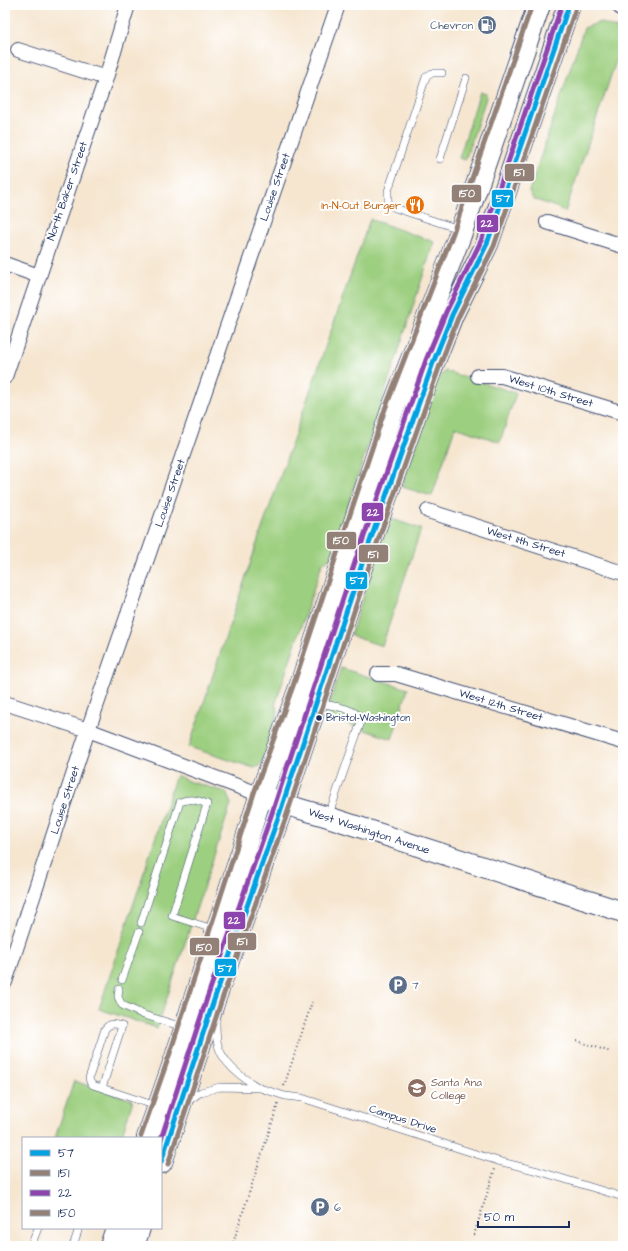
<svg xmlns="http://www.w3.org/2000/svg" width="628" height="1251" font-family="'Architects Daughter',sans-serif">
	<rect width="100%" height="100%" fill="#fff"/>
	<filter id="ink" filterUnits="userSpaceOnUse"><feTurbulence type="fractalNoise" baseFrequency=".025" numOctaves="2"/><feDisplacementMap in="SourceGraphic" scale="8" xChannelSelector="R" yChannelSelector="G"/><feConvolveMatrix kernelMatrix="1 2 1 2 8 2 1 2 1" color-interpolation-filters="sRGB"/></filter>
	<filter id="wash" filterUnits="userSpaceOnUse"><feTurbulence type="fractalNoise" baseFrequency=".012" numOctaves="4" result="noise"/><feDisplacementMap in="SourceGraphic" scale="16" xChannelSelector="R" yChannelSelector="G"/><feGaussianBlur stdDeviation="0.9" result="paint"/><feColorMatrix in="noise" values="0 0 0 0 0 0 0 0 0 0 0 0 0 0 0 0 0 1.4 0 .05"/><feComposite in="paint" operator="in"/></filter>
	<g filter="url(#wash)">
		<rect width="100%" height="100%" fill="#f6e6d0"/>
		<path fill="#9ccf7f" stroke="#5c7f6e" d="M600,22L623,31V40L565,212L556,207L533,199L529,191L584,28Z
			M480,92L486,94V98L465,160L459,158Z
			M370,219L434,242L331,558L322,564L275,705L278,711L262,762L259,766L254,768L189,747L257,543Z
			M445,371L516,393L500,442L455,427L432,496L402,487L436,382Z
			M389,518L421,529L382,646L352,636L351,634Z
			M341,668L408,689L392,739L325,717Z
			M176,775L188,781L226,792L231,804L157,1028L99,1009Z
			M74,1081L133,1100L121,1138H55Z"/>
	</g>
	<g filter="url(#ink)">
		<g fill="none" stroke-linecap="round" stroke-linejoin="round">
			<g stroke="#3c4a6f" stroke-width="8">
				<path id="lane" d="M442,73H432L426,77L388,191V202L395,208L459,229
					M440,159L466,78
					M318,703C333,706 352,707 362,719L328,817
					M141,923L180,802C191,798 197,800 207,804L172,916L216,930
					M122,980L139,932
					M119,989L118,997L122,1005L144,1015L183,1027
					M216,1019C216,1026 216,1034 217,1041C221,1063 241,1077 258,1087
					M102,1088L122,1026C115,1024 110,1022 105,1029L89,1078L90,1082L93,1085L156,1106
					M187,1102L201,1092L220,1087L260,1088L285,1096L302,1098L498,1161L538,1171L623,1197
					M31,1246L38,1228
					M73,1246L78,1231"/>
			</g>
			<g stroke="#3c4a6f" stroke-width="16">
				<path id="street" d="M18,50L106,78
					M547,222L623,246
					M5,264L39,276
					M478,376H502L623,413
					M5,377L106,78L128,5
					M428,511L623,573
					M378,674H396L623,742
					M5,703L88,730L261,795
					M5,982L88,730L338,5"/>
			</g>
			<g stroke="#3c4a6f" stroke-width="22">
				<path id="secondary" d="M622,5H623
					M261,795L297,808L328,817L623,912"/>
			</g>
			<g stroke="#3c4a6f" stroke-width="24">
				<path id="primary" d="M148,1138L176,1058L261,795L300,688L392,411L460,235L539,5
					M161,1162L214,1000L279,815L362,564L433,363L452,315L487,244L569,5
					M111,1246L117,1228
					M133,1246L139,1228"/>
			</g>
			<path stroke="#3c4a6f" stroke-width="2" stroke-dasharray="1 3" stroke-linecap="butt" d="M577,1041L611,1052
				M284,1086L312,1002
				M474,1235L495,1169
				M232,1246L278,1104"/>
			<use href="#lane" stroke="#fff" stroke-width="7"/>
			<use href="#street" stroke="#fff" stroke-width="14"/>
			<use href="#secondary" stroke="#fff" stroke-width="20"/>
			<use href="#primary" stroke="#fff" stroke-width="22"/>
			<g stroke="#fff" stroke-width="8">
				<path id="bus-1" d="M161,1162L214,1000L279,815L362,564L433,363L452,315L487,244L569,5"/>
			</g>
			<g stroke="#fff" stroke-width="8">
				<path id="bus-2" d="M168,1164L221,1002L286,817L369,566L440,365L458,318L494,246L576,7"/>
			</g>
			<g stroke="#fff" stroke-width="8">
				<path id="bus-3" d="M161,1139L207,998L272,813L355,562L426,360L446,312L481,241L562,5"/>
			</g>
			<g stroke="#fff" stroke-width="8">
				<path id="bus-4" d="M141,1136L169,1056L254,793L293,686L385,409L453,233L532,5"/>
			</g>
			<use href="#bus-1" stroke="#03a2e3" stroke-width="5"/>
			<use href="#bus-2" stroke="#938177" stroke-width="5"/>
			<use href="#bus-3" stroke="#8e44ad" stroke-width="5"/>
			<use href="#bus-4" stroke="#938177" stroke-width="5"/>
		</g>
	</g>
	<defs>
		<g id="fuel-disc" transform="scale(1)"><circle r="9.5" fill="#5c6f8a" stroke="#fff"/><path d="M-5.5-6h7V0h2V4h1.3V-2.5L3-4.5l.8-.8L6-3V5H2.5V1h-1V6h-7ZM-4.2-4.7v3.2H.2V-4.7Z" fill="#fff"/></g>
		<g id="restaurant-disc" transform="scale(1)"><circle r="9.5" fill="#e8710a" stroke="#fff"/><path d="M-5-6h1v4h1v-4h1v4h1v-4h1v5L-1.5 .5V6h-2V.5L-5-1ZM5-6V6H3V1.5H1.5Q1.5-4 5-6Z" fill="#fff"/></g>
		<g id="parking-disc" transform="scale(1)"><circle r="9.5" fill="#5c6f8a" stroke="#fff"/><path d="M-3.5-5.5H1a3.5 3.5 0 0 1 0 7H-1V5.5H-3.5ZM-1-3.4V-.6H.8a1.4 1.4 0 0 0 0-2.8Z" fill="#fff"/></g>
		<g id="university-disc" transform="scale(1)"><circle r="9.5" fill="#8d6e63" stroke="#fff"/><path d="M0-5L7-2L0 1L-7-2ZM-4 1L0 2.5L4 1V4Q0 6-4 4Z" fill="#fff"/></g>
	</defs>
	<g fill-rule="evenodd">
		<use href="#fuel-disc" x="487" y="25"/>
		<use href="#restaurant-disc" x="415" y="205"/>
		<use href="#parking-disc" x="398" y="985"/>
		<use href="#university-disc" x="417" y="1088"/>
		<use href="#parking-disc" x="320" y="1207"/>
	</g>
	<circle fill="#1b2f5e" stroke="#fff" stroke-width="1.5" cx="319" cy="718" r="3.5"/>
	<g text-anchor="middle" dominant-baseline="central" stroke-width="4" stroke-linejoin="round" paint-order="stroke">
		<g font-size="10" fill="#1b2f5e" stroke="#fff" text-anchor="start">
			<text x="326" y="718">Bristol-Washington</text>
		</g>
		<g font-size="11" fill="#4e5e75" stroke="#fff" text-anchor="start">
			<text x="473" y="25" text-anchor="end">Chevron</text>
			<text x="412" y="985">7</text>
			<text x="334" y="1207">6</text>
		</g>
		<g font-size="11" fill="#1b2f5e" stroke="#fff">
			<text transform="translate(275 187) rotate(-71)">Louise Street</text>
			<text transform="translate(67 191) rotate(-71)">North Baker Street</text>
			<text transform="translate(551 391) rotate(17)">West 10th Street</text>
			<text transform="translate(170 493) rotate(-71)">Louise Street</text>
			<text transform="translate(526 542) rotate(17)">West 11th Street</text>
			<text transform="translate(501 705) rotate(17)">West 12th Street</text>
			<text transform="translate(65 800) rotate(-72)">Louise Street</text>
			<text transform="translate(369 831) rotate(18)">West Washington Avenue</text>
			<text transform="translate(403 1119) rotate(18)">Campus Drive</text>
		</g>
		<g font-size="11" fill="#c56008" stroke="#fff" text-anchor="end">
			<text x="401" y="205">In-N-Out Burger</text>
		</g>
		<g font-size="11" fill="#785e54" stroke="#fff" text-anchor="start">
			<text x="431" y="1082">Santa Ana<tspan x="431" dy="13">College</tspan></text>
		</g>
	</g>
	<g stroke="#fff" stroke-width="1.5">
		<rect x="504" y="163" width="31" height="19" rx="4" fill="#938177"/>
		<rect x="451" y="184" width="31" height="19" rx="4" fill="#938177"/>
		<rect x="491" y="189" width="23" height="19" rx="4" fill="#03a2e3"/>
		<rect x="476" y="214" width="23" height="19" rx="4" fill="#8e44ad"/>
		<rect x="361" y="502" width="23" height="20" rx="4" fill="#8e44ad"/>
		<rect x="326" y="531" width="31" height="19" rx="4" fill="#938177"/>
		<rect x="358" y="544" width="31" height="19" rx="4" fill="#938177"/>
		<rect x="345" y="571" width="23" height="19" rx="4" fill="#03a2e3"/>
		<rect x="223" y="911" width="23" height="19" rx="4" fill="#8e44ad"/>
		<rect x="227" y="932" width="30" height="19" rx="4" fill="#938177"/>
		<rect x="189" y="937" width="31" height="19" rx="4" fill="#938177"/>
		<rect x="214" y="958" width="23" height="19" rx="4" fill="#03a2e3"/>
	</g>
	<g font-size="11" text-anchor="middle" font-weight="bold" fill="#fff">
		<text x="519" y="176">151</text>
		<text x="467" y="197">150</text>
		<text x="503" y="202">57</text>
		<text x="487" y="227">22</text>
		<text x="373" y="516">22</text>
		<text x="341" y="544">150</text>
		<text x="373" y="558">151</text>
		<text x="357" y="584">57</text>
		<text x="234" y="924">22</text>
		<text x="242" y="945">151</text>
		<text x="204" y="951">150</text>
		<text x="225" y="972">57</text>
	</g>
	<rect width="628" height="1251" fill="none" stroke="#fff" stroke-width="20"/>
	<rect x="22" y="1137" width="140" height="92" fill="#ffffff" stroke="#a4acbf"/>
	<rect x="30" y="1150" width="20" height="6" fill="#03a2e3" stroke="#a4acbf"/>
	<text x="58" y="1157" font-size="12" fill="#1b2f5e">57</text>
	<rect x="30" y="1170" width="20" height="6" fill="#938177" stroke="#a4acbf"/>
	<text x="58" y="1177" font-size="12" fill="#1b2f5e">151</text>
	<rect x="30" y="1190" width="20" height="6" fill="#8e44ad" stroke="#a4acbf"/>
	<text x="58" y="1197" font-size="12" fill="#1b2f5e">22</text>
	<rect x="30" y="1210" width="20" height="6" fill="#938177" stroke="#a4acbf"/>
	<text x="58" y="1217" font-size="12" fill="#1b2f5e">150</text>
	<path d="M478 1221v6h91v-6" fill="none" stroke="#1b2f5e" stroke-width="2"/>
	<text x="484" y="1221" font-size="12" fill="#1b2f5e" stroke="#ffffff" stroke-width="3" paint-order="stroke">50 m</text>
</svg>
